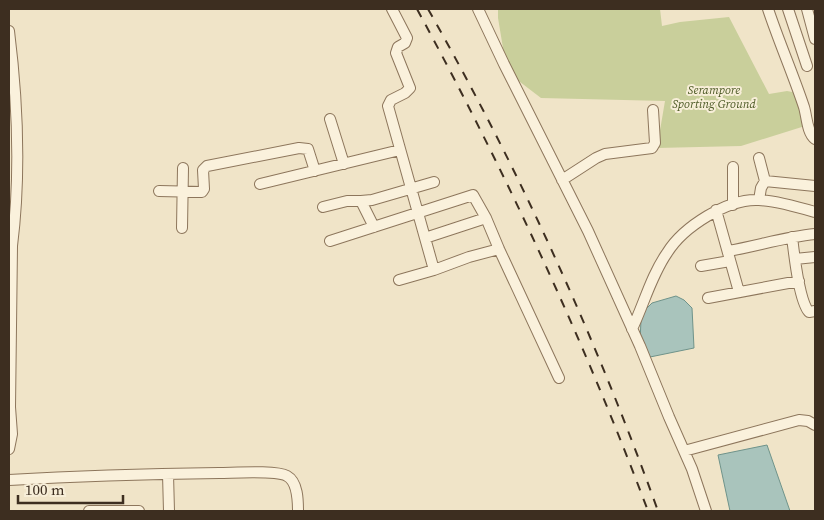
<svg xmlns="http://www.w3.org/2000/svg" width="824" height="520" font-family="'Source Serif 4',serif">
	<rect width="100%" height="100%" fill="#f0e4c8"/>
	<path fill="#c9cf9b" d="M498,9H660L662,26L680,22L729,17L769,94L787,91L803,94L805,126L741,146L657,148L665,101L541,98L507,72L498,18Z"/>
	<path fill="#a9c4bc" stroke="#6f938a" d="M676,296L684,300L692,308L694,348L650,357L640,343L641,319L645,310L652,303Z
		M767,445L790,511H730L718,455Z"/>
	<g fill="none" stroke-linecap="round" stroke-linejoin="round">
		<g stroke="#8d765c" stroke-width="12">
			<path id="minor" d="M392,9L407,38L405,43L398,47L396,53L410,88L405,93L391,100L388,106L434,270L469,257L499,249
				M478,9L504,64L588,231L640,346L669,417L692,469L706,511
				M768,9C779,42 793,74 804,107C807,117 807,133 815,139
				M788,9L807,66
				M807,9L815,39
				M9,31C18,103 21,174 12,246L10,407L12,434L9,449
				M330,119L344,164
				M759,158L765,181
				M562,180L596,158L605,154L652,148L655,143L653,110
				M260,184L400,150
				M159,191L202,192L204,189L203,170L207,166L299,148L308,149L315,171
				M759,200L761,188L765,181L815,186
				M733,205V167
				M323,207L347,201H361
				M716,210L739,292
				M374,227L361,201L372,200L434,182
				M182,228L183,168
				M792,237C794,253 799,301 809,312L815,311
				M425,238L486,218
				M330,241L473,195L486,218L499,249L559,378
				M728,251C757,246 785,237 815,234
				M795,259L815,257
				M701,266L730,261
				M399,280L434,270
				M708,298L799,281
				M632,329C644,304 651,276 667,253C683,227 728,198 759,200C778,201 798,207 815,212
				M684,451L799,420L808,421L815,425
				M168,474L169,511
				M9,480C79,476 149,474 219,473C233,473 276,470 287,476C298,482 298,501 298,511
				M89,511H139"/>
		</g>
		<use href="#minor" stroke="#faf1dc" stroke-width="10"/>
		<path stroke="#3d2e20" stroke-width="2" stroke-dasharray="9 9" stroke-linecap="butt" d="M417,9C505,171 583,338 648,511
			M428,9C520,171 595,336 658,511"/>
	</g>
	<g text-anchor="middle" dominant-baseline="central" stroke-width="4" stroke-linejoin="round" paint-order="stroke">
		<g font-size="12" font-style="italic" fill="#4d5a26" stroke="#f7eed8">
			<text x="714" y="90">Serampore<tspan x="714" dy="14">Sporting Ground</tspan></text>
		</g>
	</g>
	<rect width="824" height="520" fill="none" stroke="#3d2e20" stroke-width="20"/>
	<path d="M18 495v8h105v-8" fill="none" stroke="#3d2e20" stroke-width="2.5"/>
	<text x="25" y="495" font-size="15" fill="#3d2e20" stroke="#f7eed8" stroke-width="4" paint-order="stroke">100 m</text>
</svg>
